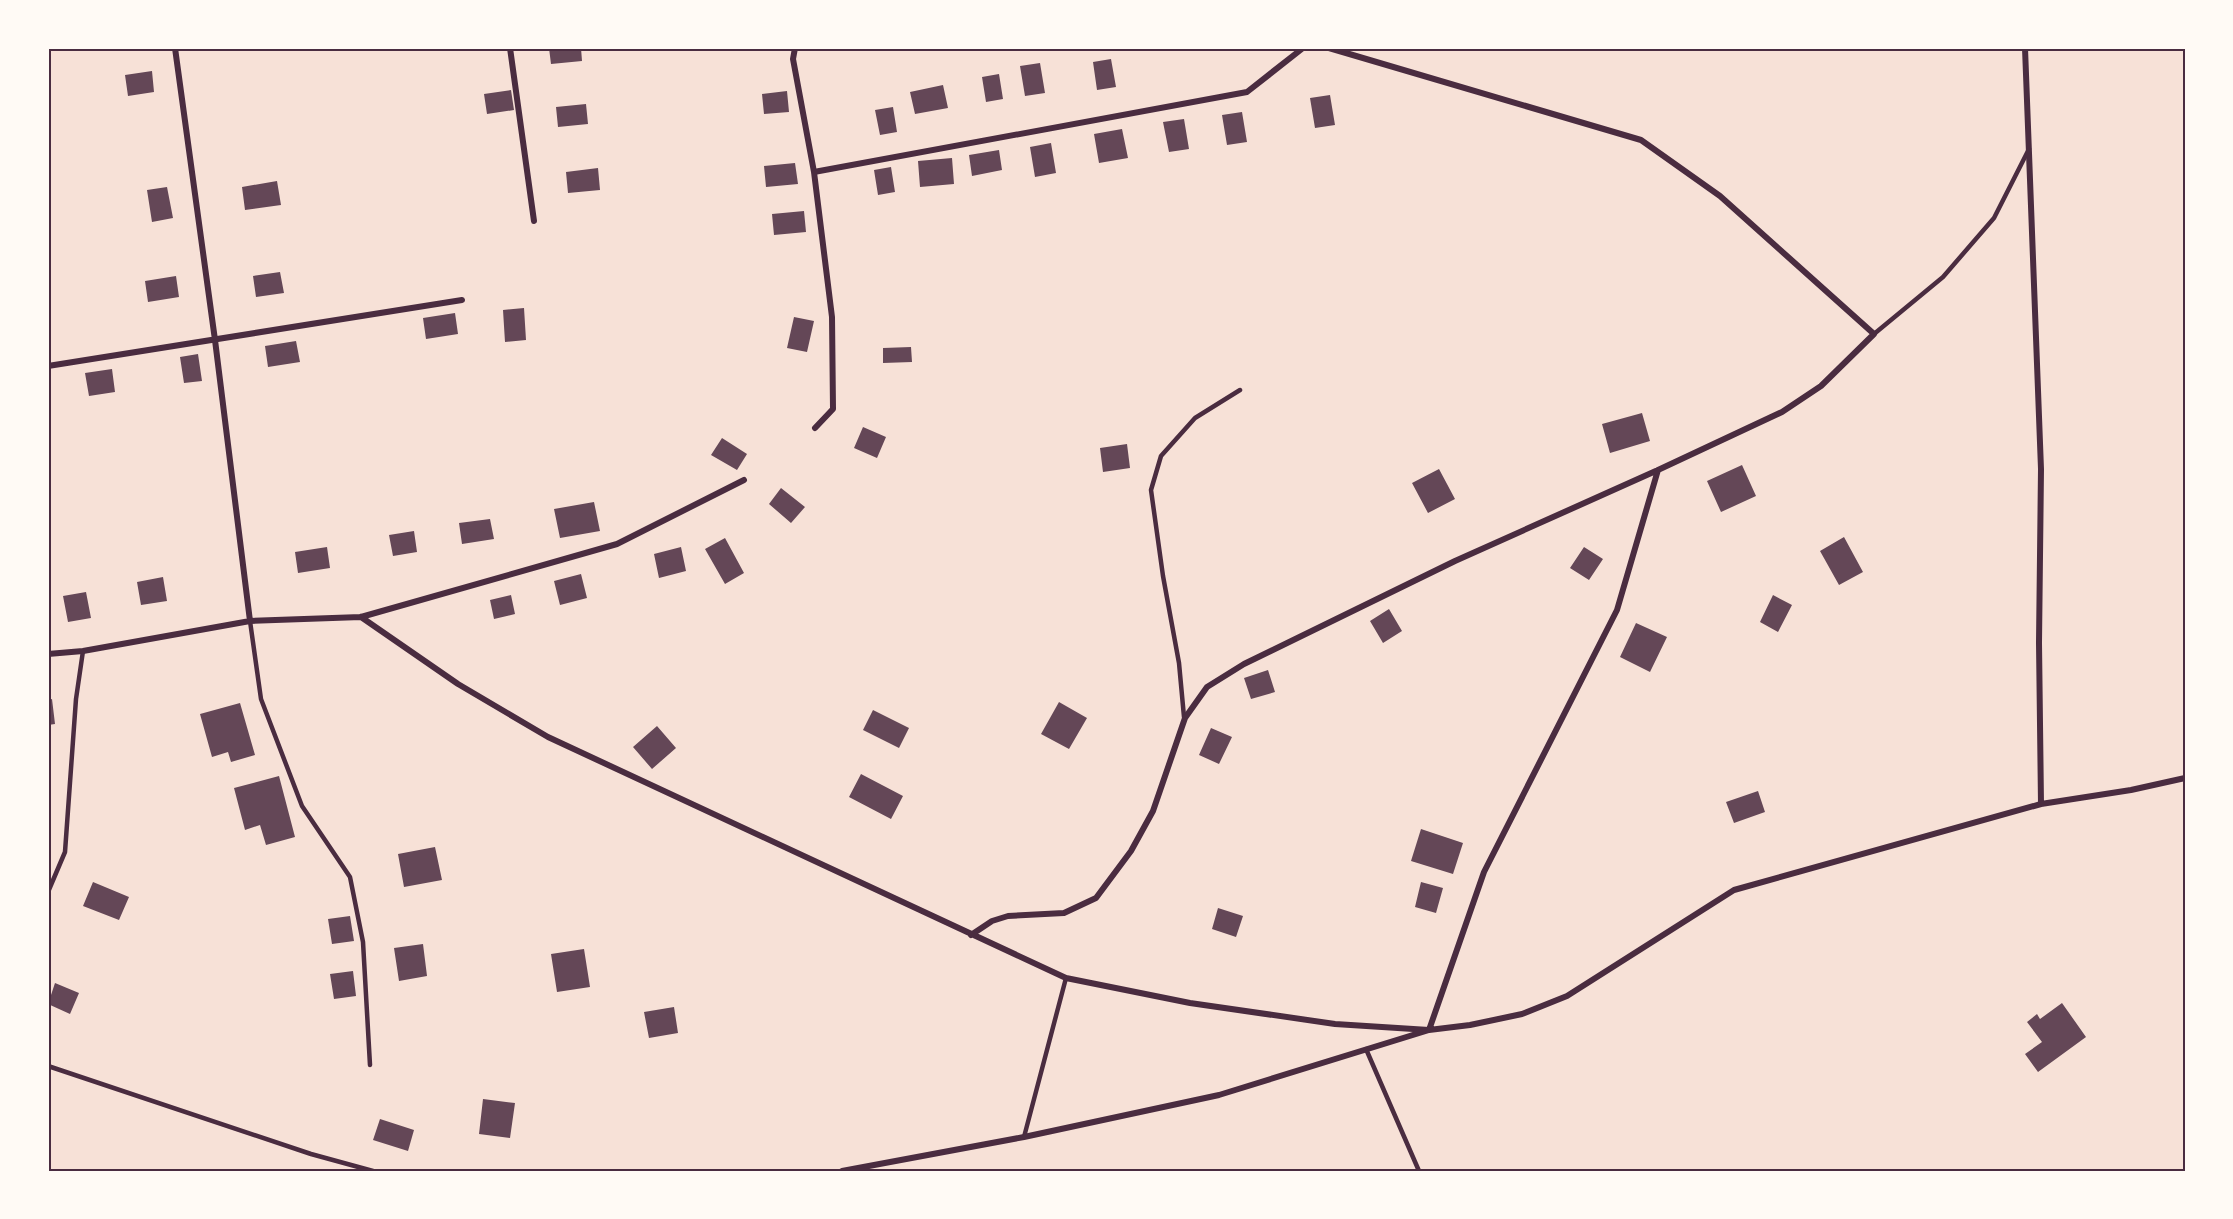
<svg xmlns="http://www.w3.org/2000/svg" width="2233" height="1219" font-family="'PT Serif',serif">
	<rect width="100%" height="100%" fill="#f7e1d7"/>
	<path fill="#644757" d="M549,48H581L582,61L551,64Z
		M1111,59L1116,87L1097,90L1093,62Z
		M1040,63L1045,93L1025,96L1020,66Z
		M152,71L154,92L128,96L125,75Z
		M999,74L1003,99L986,102L982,77Z
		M943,85L948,108L915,114L910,92Z
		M511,90L514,110L487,114L484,94Z
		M787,91L789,112L764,114L762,94Z
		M1330,95L1335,125L1315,128L1310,98Z
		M586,104L588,124L558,127L556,107Z
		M893,107L897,132L880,135L875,110Z
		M1242,112L1247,142L1227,145L1222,115Z
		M1184,119L1189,149L1169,152L1163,122Z
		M1122,129L1128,158L1099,163L1094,134Z
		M1051,143L1056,173L1035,177L1030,147Z
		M999,150L1002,170L972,176L969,155Z
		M952,158L954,184L920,187L918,161Z
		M795,163L798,184L766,187L764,166Z
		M891,167L895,192L878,195L874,170Z
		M598,168L600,190L568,193L566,172Z
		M277,181L281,205L245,210L242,187Z
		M167,187L173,218L152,222L147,190Z
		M804,211L806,232L774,235L772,214Z
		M280,272L284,293L256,297L253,276Z
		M176,276L179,297L148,302L145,281Z
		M524,308L526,340L505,342L503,310Z
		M455,313L458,334L426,339L423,318Z
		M794,317L814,321L807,352L787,348Z
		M296,341L300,362L268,367L265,346Z
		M911,347L912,362L883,363V348Z
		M198,354L202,381L184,383L180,357Z
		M112,369L115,392L89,396L85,373Z
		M1642,413L1650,441L1610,453L1602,424Z
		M863,427L886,437L877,458L854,448Z
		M722,438L747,454L737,470L711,455Z
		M1127,444L1130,468L1103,472L1100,448Z
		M1742,465L1756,496L1721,512L1707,481Z
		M1439,469L1455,499L1428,513L1412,483Z
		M781,488L805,507L791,523L769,504Z
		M594,502L600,531L560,538L554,509Z
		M490,519L494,539L462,544L459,523Z
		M414,531L417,552L393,556L389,535Z
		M1844,537L1863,572L1839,585L1820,551Z
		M725,538L744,573L725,584L705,549Z
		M327,547L330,568L298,573L295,552Z
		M681,547L686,571L659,578L654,554Z
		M1584,547L1603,559L1589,580L1570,568Z
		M581,574L587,598L560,605L554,581Z
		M163,577L167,601L141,605L137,582Z
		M86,592L91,618L68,622L63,596Z
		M511,595L515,614L494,619L490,600Z
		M1773,595L1792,605L1778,632L1760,622Z
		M1389,609L1402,631L1383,643L1370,621Z
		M1636,623L1667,637L1650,672L1620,657Z
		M1268,670L1275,692L1251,699L1244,678Z
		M52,699L55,724L48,725V700Z
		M1059,702L1087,718L1069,749L1041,734Z
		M240,703L255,755L231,762L228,752L212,757L200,714Z
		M873,710L909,728L899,748L863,730Z
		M657,726L676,748L652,769L633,747Z
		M1211,728L1232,737L1219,764L1199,755Z
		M861,774L903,796L891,819L849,797Z
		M279,776L295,837L266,845L260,825L245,830L234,788Z
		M1758,791L1765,812L1734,823L1726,802Z
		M1421,829L1463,843L1453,874L1411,861Z
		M435,847L442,880L404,887L398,854Z
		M93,882L129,897L119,920L83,906Z
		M1421,882L1443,888L1436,913L1415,907Z
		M1218,908L1243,916L1236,937L1212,929Z
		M350,916L354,941L332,944L328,919Z
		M423,944L427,976L399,981L394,948Z
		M584,949L590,987L557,992L551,954Z
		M353,971L356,996L334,999L330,974Z
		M55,983L79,993L70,1014L48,1004Z
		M2062,1003L2086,1037L2038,1072L2025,1054L2042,1042L2027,1022L2037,1014L2040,1019Z
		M674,1007L678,1033L649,1038L644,1012Z
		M483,1099L515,1103L510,1138L479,1134Z
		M380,1119L414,1130L408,1151L373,1140Z"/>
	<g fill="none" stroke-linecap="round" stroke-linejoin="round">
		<path stroke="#4a2c40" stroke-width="4.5" d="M1874,334L1943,277L1994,218L2029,149
			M250,621L261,699L302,806L350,877L363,942L370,1065
			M1184,717L1179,663L1163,576L1151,490L1161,456L1195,418L1240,390
			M48,892L65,852L76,699L83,651
			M1366,1049L1419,1171
			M48,1066L311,1154L373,1171
			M1024,1137L1066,978"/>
		<path stroke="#4a2c40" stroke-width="6" d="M175,48L215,340L250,621L361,617L617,544L744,480
			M510,48L534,221
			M795,48L793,59L814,172L832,317L833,409L815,428
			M2025,48L2041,469L2039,643L2041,804
			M814,172L1247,92L1303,48
			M48,366L462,300
			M361,617L458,684L548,737L1066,978L1190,1003L1335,1024L1429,1030L1470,1025L1522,1014L1567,996L1734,890L2041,804L2131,790L2185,778
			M48,654L83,651L250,621
			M971,935L992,921L1008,916L1064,913L1096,898L1131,851L1153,811L1185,718L1207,687L1244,664L1455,561L1658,470L1782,412L1821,386L1874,334L1720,196L1641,140L1329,48
			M842,1171L1024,1137L1219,1095L1429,1030L1484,872L1617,610L1658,470"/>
	</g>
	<rect width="2233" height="1219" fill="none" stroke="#fffaf5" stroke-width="99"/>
	<rect x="50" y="50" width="2134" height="1120" fill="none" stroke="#4a2c40" stroke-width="2"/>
</svg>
